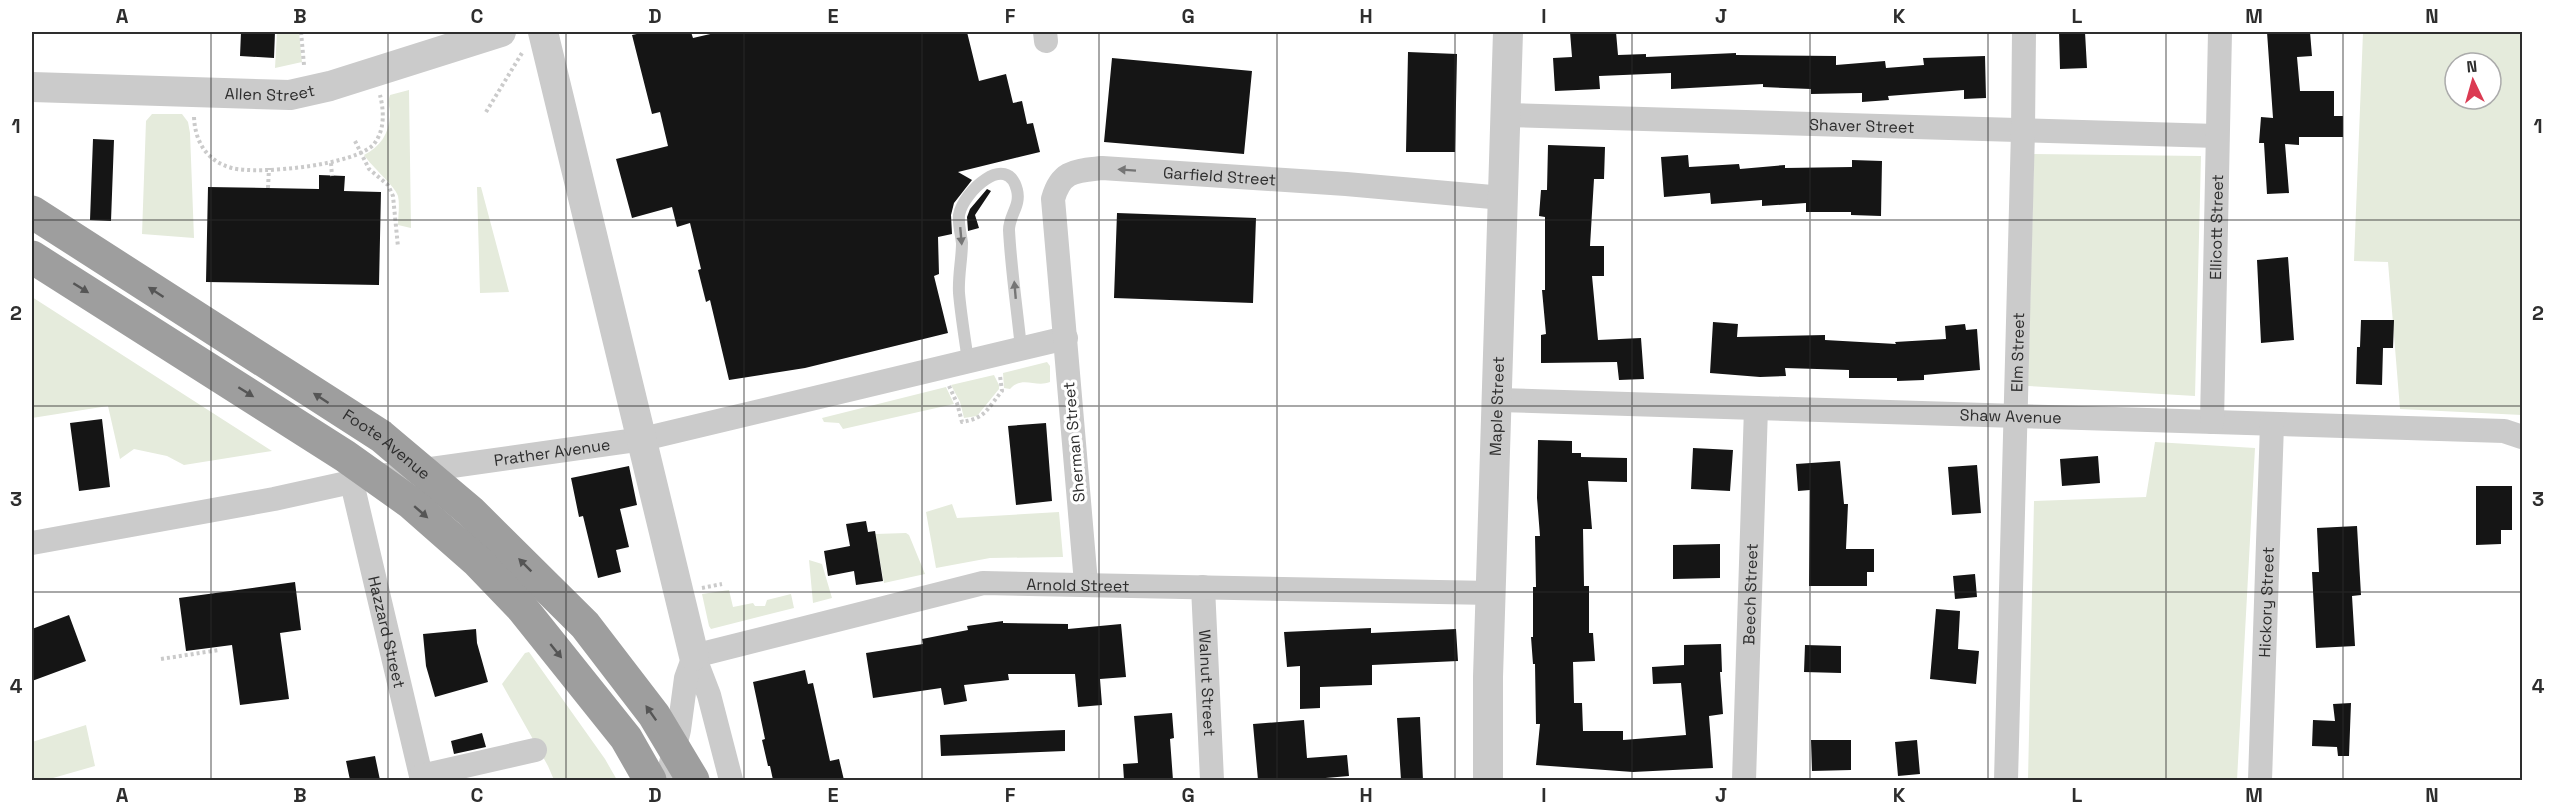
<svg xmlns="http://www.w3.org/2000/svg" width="2554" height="812" font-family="'Space Grotesk',sans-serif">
	<rect width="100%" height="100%" fill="#fff"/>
	<path fill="#e5ebdc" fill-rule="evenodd" d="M277,32H299L302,62L275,68Z
		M2363,32H2522V415L2400,409L2388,262L2354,261ZM2455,63H2491V99H2455Z
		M409,90L411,228L398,225C398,216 400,205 398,196C395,186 372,167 364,155C380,147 389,134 390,115C390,107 387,103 390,95Z
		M152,114H182L188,122L190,133L194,238L142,234L146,121Z
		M2034,154L2201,156L2195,396L2028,386Z
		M477,187H481L509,292L480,293Z
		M32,297L272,451L184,465L167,456L134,449L120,459L108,406L32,418Z
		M1047,362L1050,366V382C1035,388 1023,375 1010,389L1004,388L1003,373Z
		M994,375L999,385V389L977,416L964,418L960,402L951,385Z
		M946,387L954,404L843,429L839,423L824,422L822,418Z
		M2155,442L2255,448L2237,780H2028L2034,501L2146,497Z
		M952,504L957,518L1059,512L1063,557L990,558L936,568L926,512Z
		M906,533L909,535L925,574L884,583L875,534Z
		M809,560L822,564L832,598L813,603Z
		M729,590L733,607L753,603L755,606H765L767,600L791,594L794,608L711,629L709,626L702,594Z
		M529,652L605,759L617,780H554L548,766L502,684L525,653Z
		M86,725L95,766L46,780H32V742Z"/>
	<path fill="#151515" d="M241,32H275L274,58L240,56Z
		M646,32H691L693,38L719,32H967L979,81L1006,74L1013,103L1022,101L1027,124L1033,123L1040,152L958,172L972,180L954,203L951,215L952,234L938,237L939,274L934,276L948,333L805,368L729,380L710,300L706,302L698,270L701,269L690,223L677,227L672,207L632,218L616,159L668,146L660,112L652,114L632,35Z
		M1570,32H1616L1618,55L1646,54V57L1736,53V55L1836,56V65L1885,61L1886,68L1924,65L1923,58L1985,56L1986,98L1964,99V90L1888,96L1889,100L1862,102V93L1811,94V89L1763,87V84L1671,89V73L1599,76L1600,89L1555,91L1553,58L1572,57Z
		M2059,32H2085L2087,68L2060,69Z
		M2267,32H2310L2312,56L2297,57L2300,91H2334V116H2343V137H2299V145L2285,144L2289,193L2267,194L2264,143H2259L2261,117L2273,118Z
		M1408,52L1457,54L1455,152H1406Z
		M1112,58L1252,71L1244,154L1104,142Z
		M93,139L114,140L111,221L90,220Z
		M1548,145L1605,147L1604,179H1594L1590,246H1604V276H1592L1598,340L1641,338L1644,379L1619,380L1617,362L1541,363V335L1546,334L1542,290H1545V217L1539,216L1541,190H1547Z
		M1688,155L1689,167L1739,164L1740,169L1785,165V168L1852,167V160L1882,161L1881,216L1851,215V212H1806V203L1762,206V200L1711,204L1710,193L1664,197L1661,157Z
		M319,175L345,176L344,191L381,192L379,285L206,282L208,187L319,189Z
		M987,189L991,191L975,215L979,228L968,231L967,217L970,209Z
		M1117,213L1256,218L1253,303L1114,298Z
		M2288,257L2294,340L2261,343L2257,260Z
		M2361,320H2394L2393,348H2383L2382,385L2356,384L2357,347H2360Z
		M1713,322L1738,324L1737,337L1825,335V340L1896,344L1895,342L1946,339L1945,326L1965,324L1966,330L1977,329L1980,370L1924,375V380L1897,381V378H1849V370L1785,368L1786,376L1760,377L1710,373Z
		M102,419L110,487L79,491L70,423Z
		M1046,423L1052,501L1016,505L1008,426Z
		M1538,440L1572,441V453H1581V457L1627,458V482L1588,481L1592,529H1583L1584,586H1589V633H1593L1595,661L1573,662L1574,703H1582L1583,731H1623V740L1686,735L1681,683L1653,684L1652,667L1684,665V645L1721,644L1722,672H1720L1723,714L1709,716L1713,768L1633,772L1536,765L1540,724H1536L1535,664H1533L1531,637H1533V587H1536L1535,536H1540L1537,498Z
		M1693,448L1733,450L1730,491L1691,489Z
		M2098,456L2100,483L2062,486L2060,459Z
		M1840,461L1844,504H1848L1846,549H1874V572H1867V586H1809L1810,490L1798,491L1796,464Z
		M1977,465L1981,513L1952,515L1948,467Z
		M629,466L637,505L620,509L629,547L616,550L621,572L598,578L583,516L579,517L571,478Z
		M2476,486H2512V530H2501V544L2476,545Z
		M866,521L868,532L875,531L883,581L856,585L854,571L828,576L824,551L850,546L846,524Z
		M2357,526L2361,595L2352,596L2355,646L2316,648L2312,572H2319L2317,528Z
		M1720,544V578L1673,579V545Z
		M1975,574L1977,597L1955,599L1953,576Z
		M295,582L301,630L280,633L289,699L240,705L232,645L186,651L179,598Z
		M1936,609L1960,611L1958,649L1979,651L1976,684L1930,679Z
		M69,615L86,661L32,681V629Z
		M1003,621V623L1068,624V629L1121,624L1126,677L1100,679L1102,705L1078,707L1075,674H1008L1009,680L964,685L967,701L944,705L941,688L873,698L866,653L923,644L922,639L968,630L967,626Z
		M1371,628V633L1456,629L1458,661L1372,665V685L1320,687V708L1300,709V666L1287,667L1284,632Z
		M476,629L477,643L488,682L435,697L426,666L423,634Z
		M1805,645L1841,646V673L1804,672Z
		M805,670L808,684L813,683L830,761L839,759L844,780H773L770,766H768L762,740L765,739L753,682Z
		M2351,703L2349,756H2338L2337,747L2312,746L2313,720L2335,721L2333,704Z
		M1172,713L1174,738L1170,739L1173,780H1124L1123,764L1138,763L1134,716Z
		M1420,717L1423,780H1401L1397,718Z
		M1304,720L1307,758L1347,755L1349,776L1302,780H1258L1253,724Z
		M1065,730V751L941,756L940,735Z
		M482,733L486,747L454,754L451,741Z
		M1811,740H1851V770L1812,771Z
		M1917,740L1920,774L1898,776L1895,742Z
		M375,756L380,780H350L346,761Z"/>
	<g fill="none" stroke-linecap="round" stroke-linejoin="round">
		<path stroke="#cbcbcb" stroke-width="4" stroke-dasharray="3 3" stroke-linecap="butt" d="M301,32L304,65
			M486,112L522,53
			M194,117C195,141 206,161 232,168C259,175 356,165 374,144C385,130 384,111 380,95
			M355,141L369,169L388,185L393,196L398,247
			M331,163L332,176
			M268,188L269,168
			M949,386L957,403L962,422C986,418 987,409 1002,391L1000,376
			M702,588L722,584
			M161,659L219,650"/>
		<path stroke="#cbcbcb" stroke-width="12" d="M968,361C965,339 961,316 959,293C958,276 962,259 962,243C961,234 958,224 959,215C963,192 1007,151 1017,190C1021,206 1009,215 1009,230C1011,269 1017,309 1021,348"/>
		<g stroke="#cbcbcb" stroke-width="24">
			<path d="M1045,32L1046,41"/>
			<path id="s1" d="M1505,115L2217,136"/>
			<path id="s2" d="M1498,400L2504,431L2522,437"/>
			<path id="s3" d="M2212,422L2220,32"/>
			<path id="s4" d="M352,483L422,780"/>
			<path id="s5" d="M32,543L274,499L374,477L643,439L1066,338"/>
			<path id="s6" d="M1086,583L1053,199C1061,170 1076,171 1102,168L1346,184L1503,198"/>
			<path id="s7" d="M1203,587L1212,780"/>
			<path id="s8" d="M694,656L983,583L1491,593"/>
			<path d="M694,656L709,695L731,780"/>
			<path d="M421,776L535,750"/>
			<path d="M667,780L679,730L686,678L694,656"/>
			<path id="s9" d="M1744,780L1756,408"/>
			<path id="s10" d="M2006,780L2023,131L2024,32"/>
			<path id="s11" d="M2260,780L2272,424"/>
		</g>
		<g stroke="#cbcbcb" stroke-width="30">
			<path d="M543,32L694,656"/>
			<path id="s12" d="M32,87L290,95L330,86L501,32"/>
			<path id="s13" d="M1488,780V677L1508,32"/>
		</g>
		<g stroke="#9e9e9e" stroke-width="33">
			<path id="s14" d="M32,212L381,436L470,511L585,625L654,715L693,780"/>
			<path d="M32,257L345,456L411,503L477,561L522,608L626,738L650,780"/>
		</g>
	</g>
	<defs><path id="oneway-solid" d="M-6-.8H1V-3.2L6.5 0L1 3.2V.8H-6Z" transform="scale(1.5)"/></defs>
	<g fill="#757575">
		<use href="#oneway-solid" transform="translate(1127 170) rotate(-176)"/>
		<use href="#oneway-solid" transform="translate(961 236) rotate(85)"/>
		<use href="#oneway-solid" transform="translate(1015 290) rotate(-95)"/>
	</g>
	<g fill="#555">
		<use href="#oneway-solid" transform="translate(81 288) rotate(32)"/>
		<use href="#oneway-solid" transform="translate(156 292) rotate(-147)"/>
		<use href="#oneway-solid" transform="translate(246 392) rotate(32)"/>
		<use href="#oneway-solid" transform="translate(321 398) rotate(-147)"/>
		<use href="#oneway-solid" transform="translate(421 512) rotate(41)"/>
		<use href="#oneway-solid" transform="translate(525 565) rotate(-135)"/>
		<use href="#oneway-solid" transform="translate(556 651) rotate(51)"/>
		<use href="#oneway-solid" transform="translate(651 713) rotate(-125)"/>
	</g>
	<path fill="none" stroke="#2e2e2e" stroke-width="1.5" stroke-opacity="0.55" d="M211,32V780M388,32V780M566,32V780M744,32V780M922,32V780M1099,32V780M1277,32V780M1455,32V780M1632,32V780M1810,32V780M1988,32V780M2166,32V780M2343,32V780M32,220H2522M32,406H2522M32,592H2522"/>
	<g text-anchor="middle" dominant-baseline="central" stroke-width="6" stroke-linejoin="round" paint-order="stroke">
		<g font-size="16" fill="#2e2e2e" stroke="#fff">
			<text stroke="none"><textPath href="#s12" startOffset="238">Allen Street</textPath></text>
			<text stroke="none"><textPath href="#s1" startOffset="357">Shaver Street</textPath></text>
			<text stroke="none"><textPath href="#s6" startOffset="567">Garfield Street</textPath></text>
			<text stroke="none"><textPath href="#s3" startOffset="195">Ellicott Street</textPath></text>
			<text stroke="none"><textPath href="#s10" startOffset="428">Elm Street</textPath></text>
			<text stroke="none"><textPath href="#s13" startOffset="374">Maple Street</textPath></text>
			<text stroke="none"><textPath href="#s2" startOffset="513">Shaw Avenue</textPath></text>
			<text transform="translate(1074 442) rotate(-95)">Sherman Street</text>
			<text stroke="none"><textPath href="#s14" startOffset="424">Foote Avenue</textPath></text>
			<text stroke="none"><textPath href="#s5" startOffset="528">Prather Avenue</textPath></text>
			<text stroke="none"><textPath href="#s8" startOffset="393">Arnold Street</textPath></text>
			<text stroke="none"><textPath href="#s9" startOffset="186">Beech Street</textPath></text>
			<text stroke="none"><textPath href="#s11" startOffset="178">Hickory Street</textPath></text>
			<text stroke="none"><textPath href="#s4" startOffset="153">Hazzard Street</textPath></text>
			<text stroke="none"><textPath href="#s7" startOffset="96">Walnut Street</textPath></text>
		</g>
	</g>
	<rect width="2554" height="812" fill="none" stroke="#ffffff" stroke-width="66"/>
	<g transform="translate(2473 81) rotate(355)"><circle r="28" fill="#ffffff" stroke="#ababab" stroke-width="1.5"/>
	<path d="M0-4.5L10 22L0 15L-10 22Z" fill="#db3a52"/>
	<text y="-9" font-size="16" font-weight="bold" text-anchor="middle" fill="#2e2e2e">N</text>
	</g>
	<rect x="33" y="33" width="2488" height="746" fill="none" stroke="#2e2e2e" stroke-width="2"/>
	<g font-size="20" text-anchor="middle" font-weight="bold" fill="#2e2e2e">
		<text x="122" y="23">A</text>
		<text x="300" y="23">B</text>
		<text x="477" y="23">C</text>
		<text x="655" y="23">D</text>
		<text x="833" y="23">E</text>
		<text x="1010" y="23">F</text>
		<text x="1188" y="23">G</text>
		<text x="1366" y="23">H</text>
		<text x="1544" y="23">I</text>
		<text x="1721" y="23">J</text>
		<text x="1899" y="23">K</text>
		<text x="2077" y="23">L</text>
		<text x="2254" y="23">M</text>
		<text x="2432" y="23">N</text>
		<text x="16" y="133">1</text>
		<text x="2538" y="133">1</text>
		<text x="16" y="320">2</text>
		<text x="2538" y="320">2</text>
		<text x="16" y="506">3</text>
		<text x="2538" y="506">3</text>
		<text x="16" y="693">4</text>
		<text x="2538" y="693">4</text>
		<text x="122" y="802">A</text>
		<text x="300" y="802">B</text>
		<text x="477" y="802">C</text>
		<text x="655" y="802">D</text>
		<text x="833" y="802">E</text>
		<text x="1010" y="802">F</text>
		<text x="1188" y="802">G</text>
		<text x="1366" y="802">H</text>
		<text x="1544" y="802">I</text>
		<text x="1721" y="802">J</text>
		<text x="1899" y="802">K</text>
		<text x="2077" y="802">L</text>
		<text x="2254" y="802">M</text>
		<text x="2432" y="802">N</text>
	</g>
</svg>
